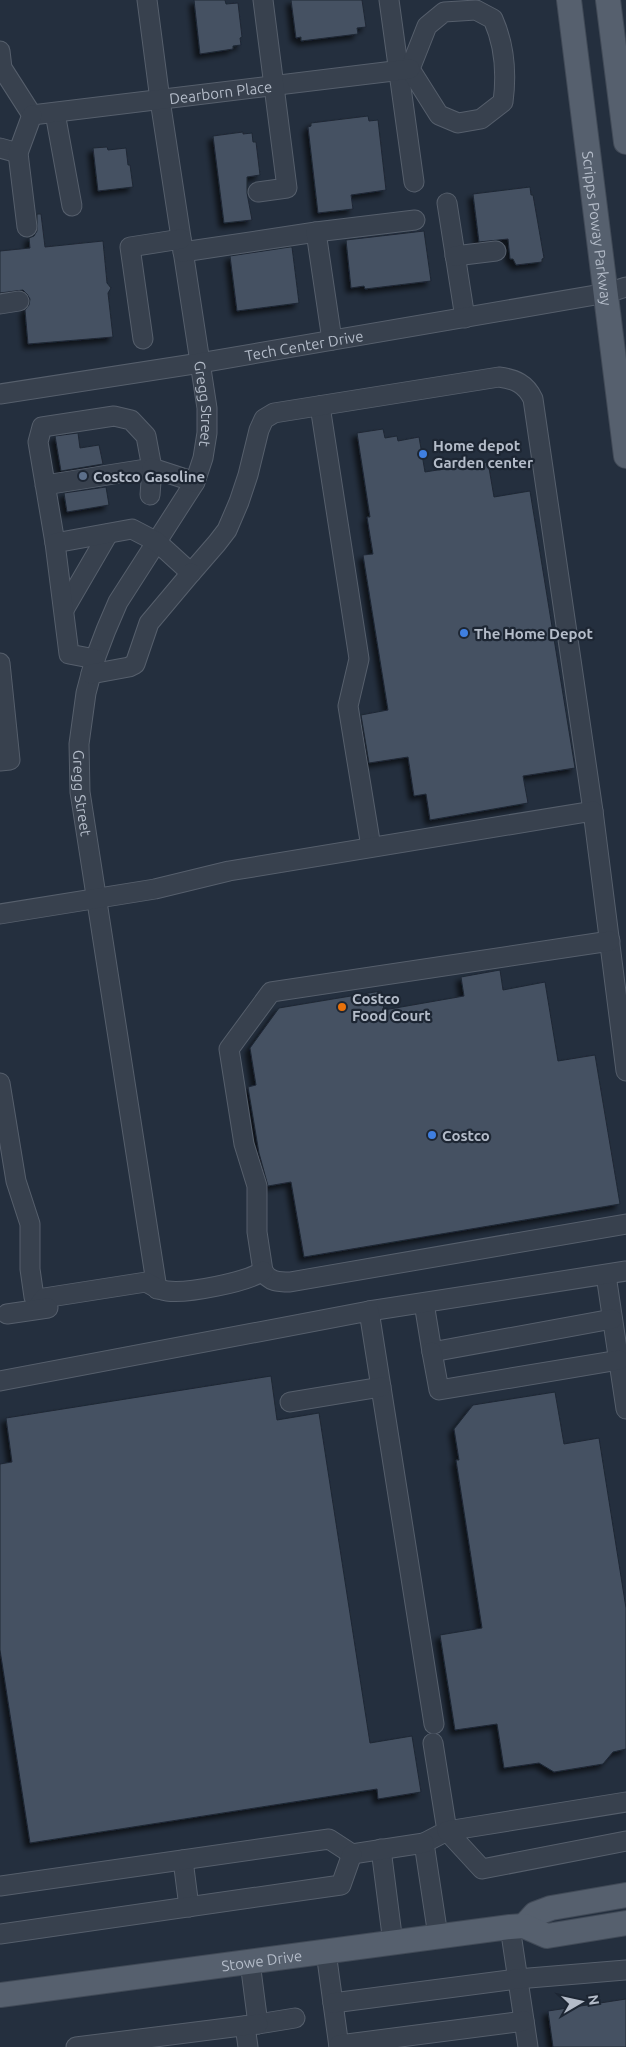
<svg xmlns="http://www.w3.org/2000/svg" width="626" height="2047" font-family="Ubuntu,sans-serif">
	<defs>
		<filter id="shadow"><feDropShadow dx="-4.5" dy="4.5" stdDeviation="2.5" flood-color="#0009"/></filter>
	</defs>
	<rect width="100%" height="100%" fill="#242f3e"/>
	<path fill="#455162" stroke="#1f2835" filter="url(#shadow)" d="M194,0H225L226,4L238,3L242,37L240,38L241,45L233,46V49L200,54Z
		M291,0H362L366,27L357,28L358,34L301,41V37L296,38Z
		M368,116L369,121L378,120L386,190L351,195L353,209L318,213L308,127L311,126V123Z
		M243,132V134L252,133L253,142H256L260,175L247,177V193L252,220L224,223L213,136Z
		M107,147L108,150L126,148L128,165H130L133,187L98,191L93,148Z
		M530,187L531,195H533L544,258L542,259V262L516,265L513,259H510L508,239L479,242L473,194Z
		M37,214H41L45,247L103,241L107,283L111,288L108,293L113,337L28,344L25,310L29,305L30,299L27,294L23,290L0,293V251L30,248L29,238L34,236L37,231Z
		M424,231L431,281L365,289L364,286L351,288L346,240Z
		M290,247H292L299,303L237,311L230,256Z
		M383,429L385,438L397,436L398,441L419,437L425,472L488,462L494,497L530,491L575,768L523,776L528,803L430,820L426,794L414,796L408,757L369,763L361,715L388,710L363,555L373,554L367,517H370L357,433Z
		M78,433L80,448L99,445L103,464L61,471L55,436Z
		M106,487L109,505L67,512L64,493Z
		M500,970L503,990L545,982L558,1061L595,1055L620,1204L304,1257L291,1182L268,1186L259,1153L248,1087L256,1085L250,1048L279,1008L381,991L384,1010L464,996L461,977Z
		M271,1376L277,1420L319,1413L370,1743L412,1736L421,1792L378,1799L377,1789L30,1843L0,1650V1464L12,1462L6,1418Z
		M555,1392L564,1444L599,1438L626,1608V1749L613,1752L603,1764L554,1772L539,1763L504,1768L497,1724L455,1730L440,1635L482,1628L456,1460H459L454,1429L473,1405Z
		M626,1999V2047H553L548,2011Z"/>
	<g fill="none" stroke-linecap="round" stroke-linejoin="round">
		<g stroke="#565f6c" stroke-width="21">
			<g id="minor">
				<path id="s1" d="M147,0L160,100L207,408V433L203,458L195,482L118,602L106,630L95,659L86,693L79,744L80,792L157,1289"/>
				<path d="M389,0L414,182"/>
				<path d="M476,10L493,19C505,46 507,72 503,102L481,119L458,123L439,115L410,69L427,26L444,12Z"/>
				<path d="M0,51L2,68L32,115"/>
				<path d="M55,113L72,206"/>
				<path id="s2" d="M32,115L410,69"/>
				<path d="M0,148L18,153"/>
				<path d="M258,192L287,188L263,0"/>
				<path d="M447,203L465,318"/>
				<path d="M27,227L18,153L32,115"/>
				<path d="M183,252L316,232"/>
				<path d="M455,256L496,251"/>
				<path d="M0,304L19,301"/>
				<path d="M143,339L130,247L181,239"/>
				<path d="M332,340L316,232L415,220"/>
				<path id="s3" d="M0,394L200,363L607,293L626,287"/>
				<path d="M320,406L358,652L359,659L348,706L371,847"/>
				<path d="M45,485L152,468L146,436L131,420L114,416L42,427L38,442L55,543"/>
				<path d="M150,495L152,468L195,482"/>
				<path d="M65,608L108,534"/>
				<path d="M95,659L69,654L55,543L132,529L157,542L191,573L217,543L227,530L239,502L248,475L259,430L264,419L274,413L499,377C515,379 526,384 533,399L593,811"/>
				<path d="M0,663L10,760L0,761"/>
				<path d="M91,674L129,667L135,664L149,623L191,573"/>
				<path d="M0,914L155,889L229,871L593,811L626,1071"/>
				<path d="M610,941L271,992L229,1049L244,1144L257,1186V1232L263,1271C269,1282 279,1282 290,1282L626,1224"/>
				<path d="M0,1083L16,1181L30,1224V1269L34,1297L39,1304"/>
				<path d="M606,1275L626,1409"/>
				<path d="M424,1303L432,1352L612,1319"/>
				<path d="M36,1309L44,1298L146,1282C153,1286 159,1290 167,1291C187,1294 247,1282 263,1271"/>
				<path d="M369,1311L626,1271"/>
				<path d="M7,1314L48,1308"/>
				<path d="M432,1352L439,1390L619,1360"/>
				<path d="M0,1381L369,1311L434,1724"/>
				<path d="M290,1402L381,1387"/>
				<path d="M433,1743L447,1831L424,1843L438,1936"/>
				<path d="M626,1802L447,1831L482,1869L626,1841"/>
				<path d="M381,1849L393,1943"/>
				<path d="M183,1860L189,1907"/>
				<path d="M0,1886L329,1839L352,1854L424,1843"/>
				<path d="M510,1927L528,2047"/>
				<path d="M0,1934L341,1885L352,1854"/>
				<path d="M326,1952L339,2047"/>
				<path d="M250,1962L258,2024L295,2018"/>
				<path d="M333,2003L517,1979L626,1970"/>
				<path d="M245,2026L248,2047"/>
				<path d="M339,2045L524,2021"/>
				<path d="M76,2047L258,2024"/>
			</g>
		</g>
		<g stroke="#414a57" stroke-width="26">
			<g id="major">
				<path id="s4" d="M569,0L626,456"/>
				<path d="M608,0L626,142"/>
				<path d="M524,1926L535,1914L551,1908L626,1895"/>
				<path id="s5" d="M0,1995L510,1927L524,1926L547,1936L626,1923"/>
			</g>
		</g>
		<use href="#minor" stroke="#38414e" stroke-width="19"/>
		<use href="#major" stroke="#56606e" stroke-width="24"/>
	</g>
	<g fill="#3f7fe0" stroke="#1d2633" stroke-width="2">
		<circle cx="423" cy="454" r="5"/>
		<circle cx="464" cy="633" r="5"/>
		<circle cx="432" cy="1135" r="5"/>
	</g>
	<circle fill="#5c6f8a" stroke="#1d2633" stroke-width="2" cx="83" cy="476" r="5"/>
	<circle fill="#e8710a" stroke="#1d2633" stroke-width="2" cx="342" cy="1007" r="5"/>
	<g text-anchor="middle" dominant-baseline="central" stroke-width="4.5" stroke-linejoin="round" paint-order="stroke">
		<g font-size="15" fill="#b4bcc9" stroke="#1d2633">
			<text stroke="none"><textPath href="#s2" startOffset="190">Dearborn Place</textPath></text>
			<text stroke="none"><textPath href="#s4" startOffset="230">Scripps Poway Parkway</textPath></text>
			<text stroke="none"><textPath href="#s3" startOffset="308">Tech Center Drive</textPath></text>
			<text stroke="none"><textPath href="#s1" startOffset="408">Gregg Street</textPath></text>
			<text stroke="none"><textPath href="#s1" startOffset="828">Gregg Street</textPath></text>
			<text stroke="none"><textPath href="#s5" startOffset="264">Stowe Drive</textPath></text>
		</g>
		<g font-size="15" font-weight="bold" fill="#b4bcc9" stroke="#1d2633" text-anchor="start">
			<text x="433" y="445">Home depot<tspan x="433" dy="17">Garden center</tspan></text>
			<text x="93" y="476">Costco Gasoline</text>
			<text x="474" y="633">The Home Depot</text>
			<text x="352" y="998">Costco<tspan x="352" dy="17">Food Court</tspan></text>
			<text x="442" y="1135">Costco</text>
		</g>
	</g>
	<g transform="translate(581 2002) rotate(81)" stroke="#1d2633" stroke-width="4" paint-order="stroke">
	<path d="M0-4L9 19L0 12L-9 19Z" fill="#b4bcc9"/>
	<text y="-8" font-size="14" font-weight="bold" text-anchor="middle" fill="#b4bcc9">N</text>
	</g>
</svg>
